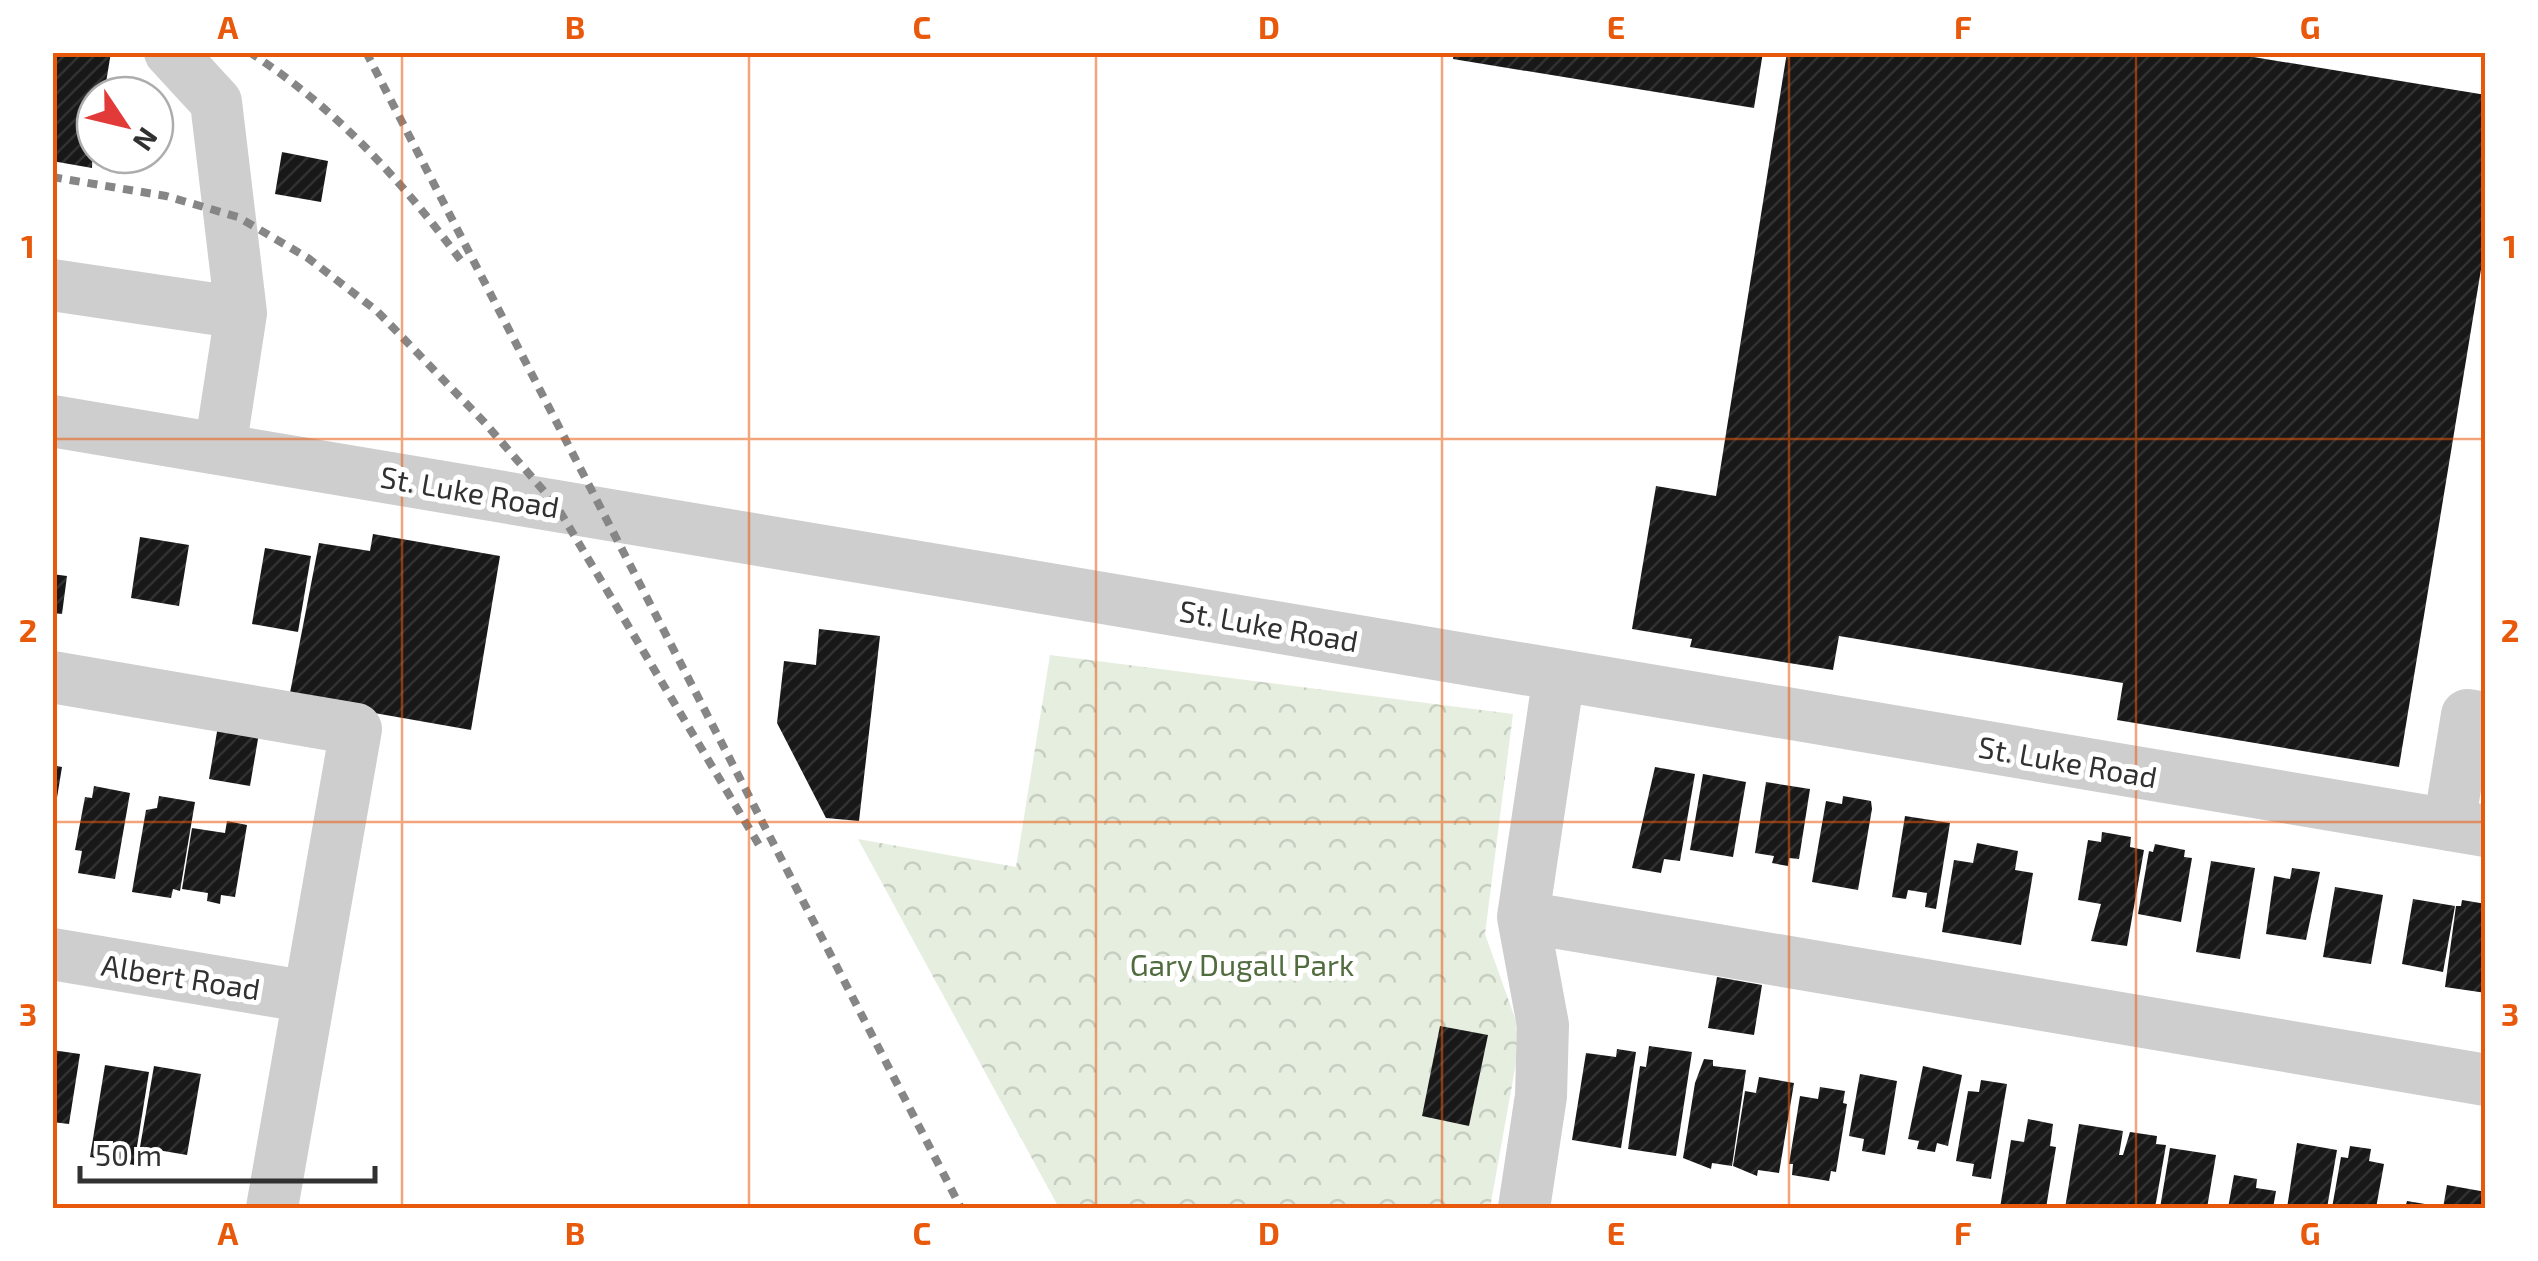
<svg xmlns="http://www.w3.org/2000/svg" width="2538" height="1261" font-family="'Exo 2',sans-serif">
	<defs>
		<pattern id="park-crowns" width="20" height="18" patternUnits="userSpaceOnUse" patternTransform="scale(2.5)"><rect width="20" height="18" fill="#e6eee0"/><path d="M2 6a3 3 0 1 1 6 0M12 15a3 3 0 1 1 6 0" fill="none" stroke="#c6cdc1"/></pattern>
		<pattern id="building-hatch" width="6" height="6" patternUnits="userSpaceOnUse" patternTransform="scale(2.5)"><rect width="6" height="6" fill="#181818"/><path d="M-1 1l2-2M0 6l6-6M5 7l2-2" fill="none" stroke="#313131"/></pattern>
	</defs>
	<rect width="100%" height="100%" fill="#fff"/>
	<path fill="url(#park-crowns)" d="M1050,655L1513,714L1485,934L1521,1035L1490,1208H1059L858,839L1016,867Z"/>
	<path fill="url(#building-hatch)" d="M52,52H111L104,95H95L92,168L52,161Z
		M1454,52H1763L1754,108L1453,59Z
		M1787,52H2223L2486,95V239L2399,767L2117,720L2123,683L1839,636L1833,670L1690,647L1692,639L1632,629L1656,486L1716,496Z
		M282,152L328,161L321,202L275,194Z
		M373,534L500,556L471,730L289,698L319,543L370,551Z
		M140,537L189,545L179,606L131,598Z
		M265,548L311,556L298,632L252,624Z
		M52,574L67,576L62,614L52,613Z
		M819,629L880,636L859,821L826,818L777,723L784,661L816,665Z
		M219,720L260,727L250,786L209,779Z
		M52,765L62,767L55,810H52Z
		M1655,767L1695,774L1680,861L1664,859L1661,873L1632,868Z
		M1703,774L1746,782L1733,857L1690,850Z
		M1766,782L1810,789L1799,859L1789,858L1788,866L1772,863L1774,856L1755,853Z
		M94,786L130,793L115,879L78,873L82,851L75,850L85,797L92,798Z
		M159,796L195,802L180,891L173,889L171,898L132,892L146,810L157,808Z
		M1843,796L1871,801L1872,809L1858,890L1812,882L1826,801L1842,804Z
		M1905,816L1950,823L1936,909L1925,907L1927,893L1908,890L1906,899L1892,897Z
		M227,821L247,825L235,897L221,895L220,904L207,901L208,893L182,889L192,828L225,833Z
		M2102,832L2131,837L2130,847L2144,850L2127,946L2091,941L2101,904L2078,900L2088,840L2101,842Z
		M1977,843L2018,851L2015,870L2033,873L2021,945L1942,932L1954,860L1973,863Z
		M2155,844L2185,850L2184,857L2192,858L2181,922L2138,914L2149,851L2153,852Z
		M2211,861L2255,868L2240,959L2196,952Z
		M2292,868L2320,872L2306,940L2266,934L2274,876L2290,879Z
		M2335,887L2383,895L2371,964L2323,957Z
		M2413,899L2455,906L2443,972L2402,964Z
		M2462,900L2486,904V993L2445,987L2456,906H2461Z
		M1717,977L1762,985L1754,1035L1708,1028Z
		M1440,1026L1488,1035L1469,1126L1422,1116Z
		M1649,1046L1692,1052L1676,1156L1628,1149L1640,1066L1646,1067Z
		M1617,1049L1636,1052L1621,1148L1572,1140L1586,1053L1616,1057Z
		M52,1050L80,1054L69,1124L52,1122Z
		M1704,1059L1713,1060V1066L1746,1070L1732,1166L1712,1163L1711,1169L1683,1158L1695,1083Z
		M105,1065L149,1072L134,1165L90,1157Z
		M154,1066L201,1074L187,1155L140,1147Z
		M1923,1066L1962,1075L1948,1146L1937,1143L1935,1152L1917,1149L1919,1141L1908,1139Z
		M1860,1074L1897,1081L1885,1155L1862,1151L1864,1139L1849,1136Z
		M1759,1077L1794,1083L1779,1173L1758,1170L1757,1176L1733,1166L1745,1091L1756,1093Z
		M1981,1080L2007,1084L1991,1179L1972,1176L1974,1164L1956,1161L1968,1091L1979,1092Z
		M1820,1087L1845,1091L1843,1103L1847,1104L1836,1172L1831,1171L1829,1181L1792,1175L1793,1164H1789L1800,1096L1818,1099Z
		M2028,1119L2053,1124L2050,1146L2056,1147L2046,1208H2000L2011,1140L2024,1142Z
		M2079,1124L2123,1131L2119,1155H2123L2130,1132L2157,1136L2156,1144L2166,1145L2155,1208H2065Z
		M2297,1143L2337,1150L2327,1208H2287Z
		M2350,1146L2371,1149L2369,1161L2384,1164L2376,1208H2332L2341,1157L2348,1158Z
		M2170,1148L2216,1155L2207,1208H2160Z
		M2234,1175L2257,1179L2256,1188L2276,1191L2273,1208H2228Z
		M2447,1185L2486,1192L2485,1208H2443Z
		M2407,1201L2437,1206V1208H2405Z"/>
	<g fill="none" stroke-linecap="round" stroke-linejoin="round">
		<path stroke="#cecece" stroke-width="52" d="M170,52L216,102L241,313L220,449
			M52,285L241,313
			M52,421L2486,831
			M52,677L356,729L272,1208
			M2449,825L2467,715L2486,718
			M1523,917L2486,1080
			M52,954L309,997
			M1524,1208L1541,1096L1543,1025L1523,917L1559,675"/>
		<path stroke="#868686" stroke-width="8" stroke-dasharray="10 8" stroke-linecap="butt" d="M249,52C335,107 402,181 462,262
			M366,52L961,1208
			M52,177L166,196L238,217L308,258L377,311L485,423L556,505L762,850"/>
	</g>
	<path fill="none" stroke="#e8590c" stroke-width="2.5" stroke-opacity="0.55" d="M402,52V1208M749,52V1208M1096,52V1208M1442,52V1208M1789,52V1208M2136,52V1208M52,439H2486M52,822H2486"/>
	<g text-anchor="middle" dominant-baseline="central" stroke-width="10" stroke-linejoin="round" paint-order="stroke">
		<g font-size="30" fill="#313131" stroke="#fff">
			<text transform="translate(470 491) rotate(10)">St. Luke Road</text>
			<text transform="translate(1269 625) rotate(10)">St. Luke Road</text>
			<text transform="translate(2068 761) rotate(10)">St. Luke Road</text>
			<text transform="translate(181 976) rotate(9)">Albert Road</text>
		</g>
		<g font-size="30" fill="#516d3f" stroke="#fff">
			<text x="1242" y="964">Gary Dugall Park</text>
		</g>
	</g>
	<rect width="2538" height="1261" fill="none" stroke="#ffffff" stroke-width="110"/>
	<g transform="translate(125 125) rotate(125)"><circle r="48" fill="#ffffff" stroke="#adadad" stroke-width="2.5"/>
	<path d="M0-8L18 38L0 25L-18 38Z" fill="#e23a39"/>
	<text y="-15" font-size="28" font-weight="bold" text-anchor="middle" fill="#313131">N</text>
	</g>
	<path d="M80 1166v15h295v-15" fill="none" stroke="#313131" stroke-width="5"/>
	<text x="95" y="1166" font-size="30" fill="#313131" stroke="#ffffff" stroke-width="8" paint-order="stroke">50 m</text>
	<rect x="55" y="55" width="2428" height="1151" fill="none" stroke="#e8590c" stroke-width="4"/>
	<g font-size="32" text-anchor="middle" font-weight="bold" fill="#e8590c">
		<text x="228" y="39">A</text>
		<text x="575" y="39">B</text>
		<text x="922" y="39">C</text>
		<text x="1269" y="39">D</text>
		<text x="1616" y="39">E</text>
		<text x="1963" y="39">F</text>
		<text x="2310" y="39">G</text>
		<text x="28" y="258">1</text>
		<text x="2510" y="258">1</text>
		<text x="28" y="642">2</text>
		<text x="2510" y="642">2</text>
		<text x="28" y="1026">3</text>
		<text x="2510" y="1026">3</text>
		<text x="228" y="1245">A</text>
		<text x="575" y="1245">B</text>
		<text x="922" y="1245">C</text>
		<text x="1269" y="1245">D</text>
		<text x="1616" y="1245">E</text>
		<text x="1963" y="1245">F</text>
		<text x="2310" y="1245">G</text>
	</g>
</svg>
